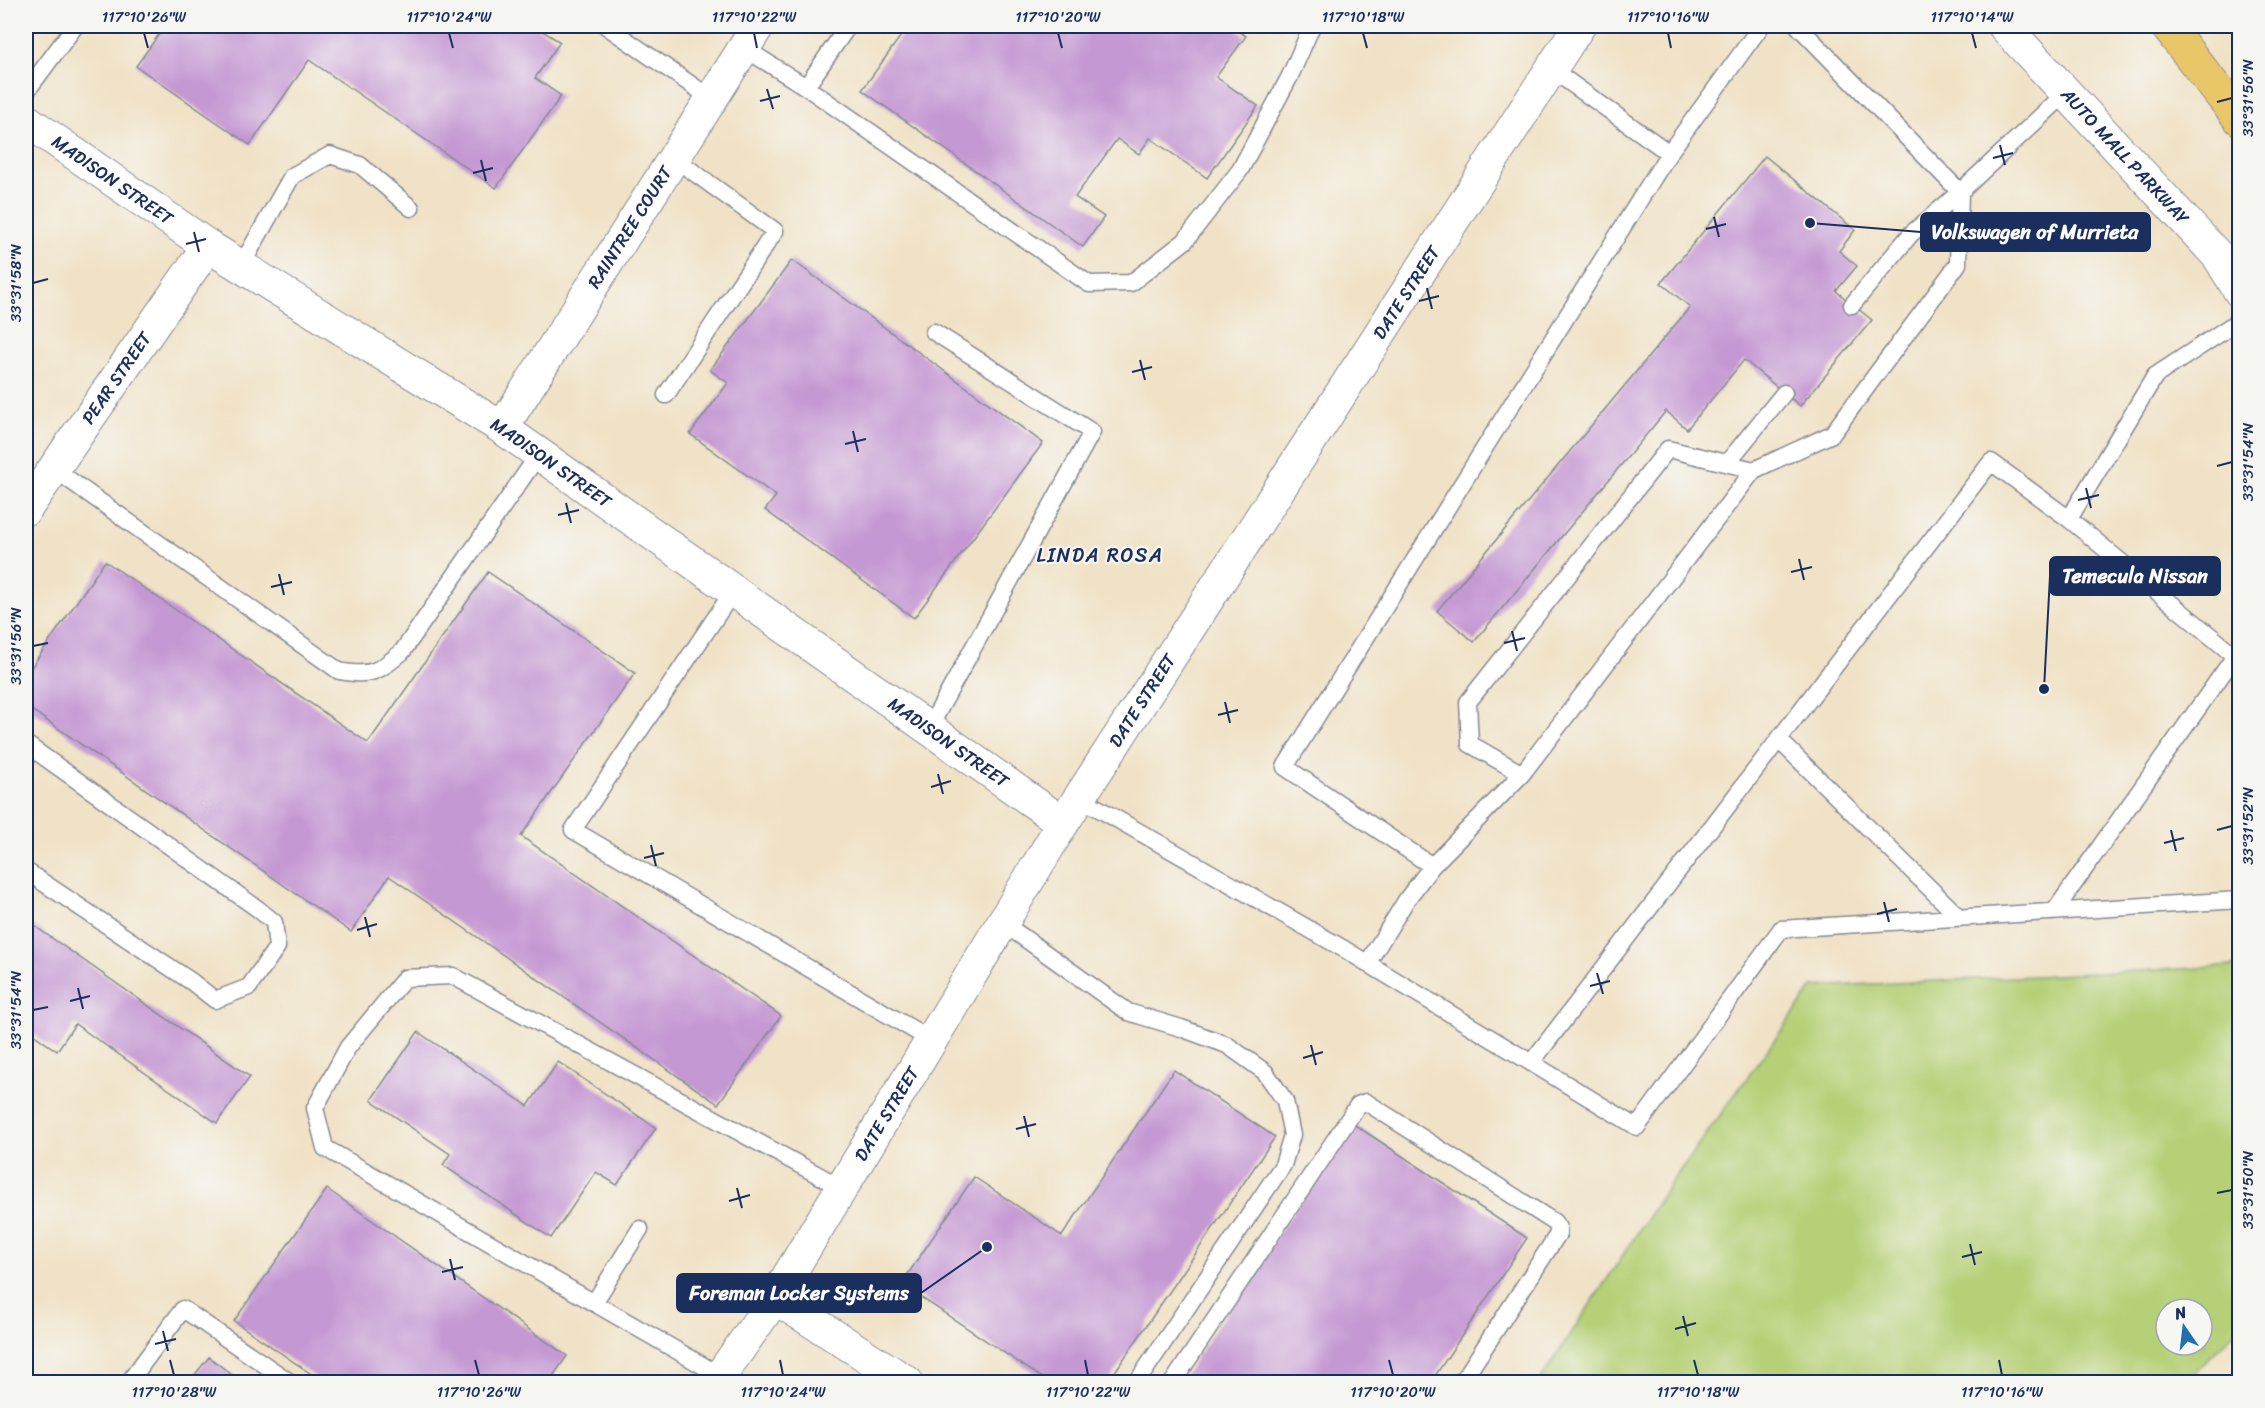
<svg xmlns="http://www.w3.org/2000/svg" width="2265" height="1408" font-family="Sriracha,sans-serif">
	<rect width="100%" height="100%" fill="#f6f6f2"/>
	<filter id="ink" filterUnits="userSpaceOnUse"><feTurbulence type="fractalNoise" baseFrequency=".0167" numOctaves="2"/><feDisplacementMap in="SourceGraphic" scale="12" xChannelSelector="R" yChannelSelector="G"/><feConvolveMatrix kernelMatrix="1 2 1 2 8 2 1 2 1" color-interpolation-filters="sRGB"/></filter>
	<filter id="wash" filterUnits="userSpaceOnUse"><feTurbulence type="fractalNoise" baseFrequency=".008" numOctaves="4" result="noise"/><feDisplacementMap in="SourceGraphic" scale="24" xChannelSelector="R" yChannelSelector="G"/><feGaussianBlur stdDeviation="1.35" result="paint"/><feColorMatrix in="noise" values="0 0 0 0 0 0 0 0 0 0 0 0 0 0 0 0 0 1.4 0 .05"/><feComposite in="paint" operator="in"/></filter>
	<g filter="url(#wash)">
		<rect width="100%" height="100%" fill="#f0e2c6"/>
		<path fill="#b5d076" stroke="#68806a" stroke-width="1.5" fill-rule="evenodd" d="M2239,966V1327L2186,1382H1539L1666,1190L1813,987ZM2166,1309H2202V1345H2166Z"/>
		<g id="blocks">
			<path fill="#c498d3" d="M165,26H535L560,42L535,78L561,96L496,188L309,60L250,145L136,66Z
				M908,26H1230L1246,36L1216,77L1258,106L1207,178L1150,138L1139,154L1117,139L1075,197L1104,217L1083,247L862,90Z
				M1765,156L1855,230L1839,251L1857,266L1836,291L1872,320L1800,406L1744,360L1687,429L1666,411L1474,642L1437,611L1690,307L1661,283Z
				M792,260L1043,443L914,618L765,510L776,496L690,434L728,383L710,370Z
				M105,561L368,743L488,572L635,673L521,836L781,1016L718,1104L389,876L351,932L26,706V675Z
				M26,920L250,1077L217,1123L75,1024L57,1051L26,1029Z
				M418,1032L528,1106L558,1062L656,1128L617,1185L596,1172L551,1238L443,1165L450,1154L371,1100Z
				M1174,1070L1275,1137L1108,1382H1048L901,1284L974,1177L1062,1236Z
				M1352,1123L1527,1238L1431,1382H1180Z
				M327,1189L567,1356L549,1382H323L234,1321Z
				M209,1357L241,1382H189Z"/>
		</g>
	</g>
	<g filter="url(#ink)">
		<use href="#blocks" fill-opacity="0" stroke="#868892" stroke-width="1.5"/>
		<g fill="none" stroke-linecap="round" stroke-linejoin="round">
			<g stroke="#868892" stroke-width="19">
				<path id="lane" d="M606,26L712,99
					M1798,26L1960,192L2067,92
					M744,48L806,87L848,26
					M1551,69L1669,153L1761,26
					M806,87L1089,284L1131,283L1185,241L1240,170L1290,76L1312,26
					M26,92L75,26
					M241,266L292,176L330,155L360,165L411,208
					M1852,305L1911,234L1960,192
					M666,395L775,231L674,158
					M1727,463L1784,393
					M54,469L339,671C371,677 378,672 402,652L539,454
					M2069,519L2155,376L2240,320
					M734,590L573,830L931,1040
					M929,728L1092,432L934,332
					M1779,740L1960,918
					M26,744L258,909L274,922L277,947L249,987L215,1000L192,982L26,871
					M1522,774L1470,744L1468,702L1668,449L1754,470
					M1080,798L1344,949L1637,1127L1781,929L2240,900
					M1432,866L1285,767L1669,153
					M2054,912L2235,656
					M1003,923L1128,1012L1181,1028L1227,1045L1265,1072L1285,1101L1292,1135L1283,1165L1137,1382
					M1367,964L1407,899L1432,866L1522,774L1754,470L1832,434L1958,264L1960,192
					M1531,1063L1991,462L2069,519L2235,656L2240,655
					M594,1303L640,1229
					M721,1376L325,1148L315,1108L348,1047L405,978L453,976L842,1188
					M129,1382L183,1309L290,1382
					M1173,1382L1358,1105L1366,1102L1554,1222L1558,1228V1234L1462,1382"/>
			</g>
			<g stroke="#868892" stroke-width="34">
				<g id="street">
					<path id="s1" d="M2004,26L2218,256L2240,292"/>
					<path id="s2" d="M26,120L208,246L502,428L1063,823"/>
					<path id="s3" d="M502,428L758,26"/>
					<path id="s4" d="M26,509L208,246"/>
					<path d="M775,1298L907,1382"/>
					<path id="s5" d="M716,1382L775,1298L1063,823L1579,26"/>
				</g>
			</g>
			<g stroke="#868892" stroke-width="35">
				<path id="highway" d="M2167,26L2240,119"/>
			</g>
			<use href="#lane" stroke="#fff" stroke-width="16"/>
			<use href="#street" stroke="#fff" stroke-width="32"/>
			<use href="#highway" stroke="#e9c769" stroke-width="33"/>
		</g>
	</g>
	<path fill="none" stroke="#1b2f5e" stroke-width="2" d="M144,33L148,48M449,33L453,48M754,33L757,48M1058,33L1062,48M1363,33L1367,48M1668,33L1671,48M1972,33L1976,48M767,89L773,109M760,101L780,96M2217,102L2232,98M2000,145L2005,165M1993,158L2013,153M481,160L486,181M473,173L493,168M1714,217L1719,237M1706,229L1726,224M194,232L199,252M186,244L206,239M33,283L48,279M1427,288L1432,309M1419,301L1439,296M1140,360L1145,380M1132,372L1152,367M853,431L858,452M845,444L866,439M2217,466L2232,462M2086,488L2091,508M2078,500L2099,495M566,503L571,523M558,515L579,510M1799,559L1804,580M1791,572L1812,567M279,574L284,595M271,587L292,582M1512,631L1517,651M1504,643L1525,638M33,646L48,643M1225,702L1230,723M1218,715L1238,710M938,774L943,794M931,787L951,781M2171,830L2176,851M2217,830L2232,826M2164,843L2184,838M651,845L656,866M644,858L664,853M1884,902L1889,922M1877,914L1897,909M365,917L370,937M357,930L377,924M1597,973L1603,994M1590,986L1610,981M78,988L83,1009M70,1001L90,996M33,1010L48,1007M1311,1045L1316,1065M1303,1058L1323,1052M1024,1116L1029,1137M1016,1129L1036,1124M737,1188L742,1208M2217,1193L2232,1190M729,1201L750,1195M1970,1244L1975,1265M1962,1257L1982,1252M450,1259L455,1280M442,1272L463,1267M1683,1316L1688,1336M1675,1329L1696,1323M163,1331L168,1351M155,1344L176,1339M170,1360L174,1375M475,1360L479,1375M780,1360L783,1375M1085,1360L1088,1375M1389,1360L1393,1375M1694,1360L1698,1375M1999,1360L2002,1375"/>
	<g text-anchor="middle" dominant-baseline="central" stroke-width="4.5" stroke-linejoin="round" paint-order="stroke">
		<g font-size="18" fill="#1b2f5e" stroke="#f6f6f2">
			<text stroke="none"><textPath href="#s1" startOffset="178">AUTO MALL PARKWAY</textPath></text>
			<text stroke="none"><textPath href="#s2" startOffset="105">MADISON STREET</textPath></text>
			<text stroke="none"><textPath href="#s3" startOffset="238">RAINTREE COURT</textPath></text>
			<text stroke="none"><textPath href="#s5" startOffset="1290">DATE STREET</textPath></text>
			<text stroke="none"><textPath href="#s4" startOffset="159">PEAR STREET</textPath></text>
			<text stroke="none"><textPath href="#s2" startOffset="627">MADISON STREET</textPath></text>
			<text stroke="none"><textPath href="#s5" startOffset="804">DATE STREET</textPath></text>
			<text stroke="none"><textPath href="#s2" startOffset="1113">MADISON STREET</textPath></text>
			<text stroke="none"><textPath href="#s5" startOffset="318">DATE STREET</textPath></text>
		</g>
		<g font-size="20" letter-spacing="1.5" fill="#1b2f5e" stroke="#f6f6f2">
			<text x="1100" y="555">LINDA ROSA</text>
		</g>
	</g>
	<path fill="none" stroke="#1b2f5e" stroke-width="2" d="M1810 223L1921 232M2044 689L2050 576M987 1247L921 1293"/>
	<g fill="#1b2f5e" stroke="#f6f6f2" stroke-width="2">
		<circle cx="1810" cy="223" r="6"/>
		<circle cx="2044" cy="689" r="6"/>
		<circle cx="987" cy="1247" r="6"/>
	</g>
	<g fill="#1b2f5e" stroke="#1b2f5e" stroke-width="2">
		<rect x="1921" y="213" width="229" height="38" rx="6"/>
		<rect x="2050" y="557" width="170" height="38" rx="6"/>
		<rect x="677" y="1274" width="244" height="38" rx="6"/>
	</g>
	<g font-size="20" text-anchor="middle" font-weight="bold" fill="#fff">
		<text x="2035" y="239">Volkswagen of Murrieta</text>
		<text x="2135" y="583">Temecula Nissan</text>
		<text x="799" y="1300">Foreman Locker Systems</text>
	</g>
	<rect width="2265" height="1408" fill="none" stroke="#f6f6f2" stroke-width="66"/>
	<g transform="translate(2184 1327) rotate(346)"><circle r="28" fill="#f6f6f2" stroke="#9ea6b7" stroke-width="1.5"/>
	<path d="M0-4.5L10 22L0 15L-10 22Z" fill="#1f6fb2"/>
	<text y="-9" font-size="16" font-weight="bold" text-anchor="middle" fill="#1b2f5e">N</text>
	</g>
	<rect x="33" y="33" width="2199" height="1342" fill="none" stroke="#1b2f5e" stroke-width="2"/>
	<g font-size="15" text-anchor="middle" fill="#1b2f5e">
		<text x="144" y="22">117°10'26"W</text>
		<text x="449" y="22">117°10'24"W</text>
		<text x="754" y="22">117°10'22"W</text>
		<text x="1058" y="22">117°10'20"W</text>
		<text x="1363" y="22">117°10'18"W</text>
		<text x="1668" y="22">117°10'16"W</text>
		<text x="1972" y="22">117°10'14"W</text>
		<text transform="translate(2248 98) rotate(-90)" y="5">33°31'56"N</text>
		<text transform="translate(16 283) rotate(-90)" y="5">33°31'58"N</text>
		<text transform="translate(2248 462) rotate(-90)" y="5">33°31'54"N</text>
		<text transform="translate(16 646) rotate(-90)" y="5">33°31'56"N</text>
		<text transform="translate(2248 826) rotate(-90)" y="5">33°31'52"N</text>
		<text transform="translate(16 1010) rotate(-90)" y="5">33°31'54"N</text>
		<text transform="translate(2248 1190) rotate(-90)" y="5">33°31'50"N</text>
		<text x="174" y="1397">117°10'28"W</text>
		<text x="479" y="1397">117°10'26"W</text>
		<text x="783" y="1397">117°10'24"W</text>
		<text x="1088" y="1397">117°10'22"W</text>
		<text x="1393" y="1397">117°10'20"W</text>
		<text x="1698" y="1397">117°10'18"W</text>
		<text x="2002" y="1397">117°10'16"W</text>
	</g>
</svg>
